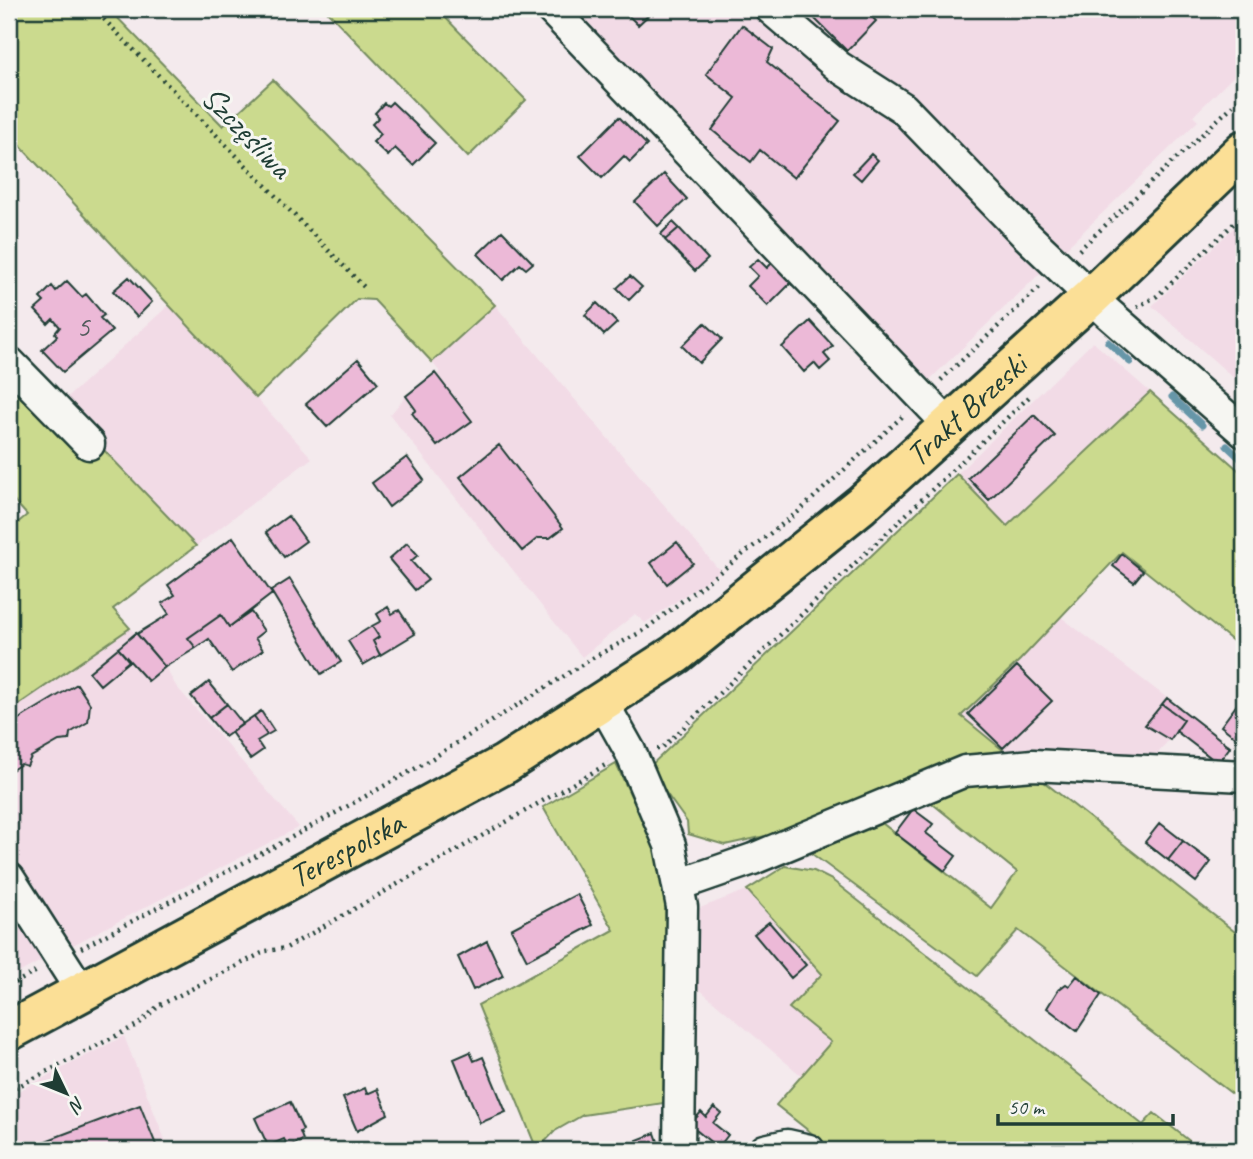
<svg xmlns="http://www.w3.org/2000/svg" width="1253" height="1159" font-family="Caveat,sans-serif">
	<rect width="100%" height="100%" fill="#f4eaed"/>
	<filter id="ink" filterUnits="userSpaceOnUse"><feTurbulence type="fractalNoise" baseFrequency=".0143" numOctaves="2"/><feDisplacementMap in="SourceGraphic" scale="14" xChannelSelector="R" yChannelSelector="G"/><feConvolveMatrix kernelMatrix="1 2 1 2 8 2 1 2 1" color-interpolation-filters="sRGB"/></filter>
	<g filter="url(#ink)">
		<path fill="#f2dbe6" d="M561,9H1244V66L1193,116L1198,121L921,388Z
			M1244,218V387L1152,306Z
			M169,305L312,458L196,546L59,405Z
			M495,305L720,571L645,623L635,614L582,657L390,415L406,396L440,372L432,362Z
			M1093,342L1150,392L1007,526L957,474Z
			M1061,617L1167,698L1162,704L1184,720L1153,760L1014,759L961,717Z
			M130,628L165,667L176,686L299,827L71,946L9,851V711Z
			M747,890L822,974L831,1042L802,1076L693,984L692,911Z
			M9,896L50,956L9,978Z
			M124,1036L169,1150H9V1096Z"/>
		<path fill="#cbda8e" stroke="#758c61" stroke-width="2" d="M9,9H109L223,126L273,80L495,305L432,362L374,300L357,299L256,398L9,134Z
			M325,9H437L526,100L468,157Z
			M9,375L101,447L196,546L113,609L130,628L9,711V530L27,515L9,495Z
			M1150,392L1244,475V650L1122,552L1020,660L961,716L1014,759L774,834L725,845L688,834L687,822L648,768L957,474L1007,526Z
			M616,764L664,866L667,962L664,1103L583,1115L555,1131L537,1150L478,1005L614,930L543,807Z
			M972,778H1039L1244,939V1103L1018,930L977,976L812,854L878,820L991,908L1017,872L923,796Z
			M785,866L814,871L832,880L1143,1125L1154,1113L1201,1150H833L776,1105L831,1042L789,1008L822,974L747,890Z"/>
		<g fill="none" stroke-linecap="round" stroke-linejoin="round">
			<path stroke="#6696a8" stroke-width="7" d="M1108,342L1130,362
				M1172,397L1202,425
				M1227,446L1244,462"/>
		</g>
		<path fill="#ecb9d7" stroke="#1f3d34" stroke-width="2" d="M613,9H655L638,25L627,14L622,12L619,14Z
			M825,9H864L876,21L847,51L815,19Z
			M742,25L773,49L767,62L840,121L794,178L760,150L751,162L712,130L736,98L706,74Z
			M392,102L435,143L413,165L395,148L388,156L373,142L381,134L372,124L379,117L375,113L384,103L388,106Z
			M619,117L647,145L630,162L624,156L602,178L580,156Z
			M871,154L878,160L861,180L853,173Z
			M664,174L687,199L658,226L635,202Z
			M673,222L679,228L665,240L661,234Z
			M679,228L708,259L695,271L665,240Z
			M502,231L533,263L526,269L520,264L503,280L478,254Z
			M758,259L767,268L776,259L795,279L768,306L748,286L758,276L749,267Z
			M630,276L642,287L629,300L617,288Z
			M129,277L152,302L137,317L113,291Z
			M67,281L82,297L86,294L104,315L100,318L112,331L63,372L42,350L57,336L55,333L60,327L53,319L48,324L35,310L44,302L40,298L52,286L56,291Z
			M597,303L617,323L604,335L585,315Z
			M810,321L833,346L824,354L830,361L820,370L814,363L804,372L782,347Z
			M705,323L722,339L699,363L682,346Z
			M358,359L378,383L327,427L306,404Z
			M435,373L472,421L437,446L412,413L416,410L406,396Z
			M1034,415L1055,436L989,500L968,478Z
			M499,445L563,528L550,538H538L522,551L460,477Z
			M407,457L424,480L389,507L372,483Z
			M288,516L306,541L284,557L266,532Z
			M233,537L272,594L229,627L221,615L188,638L196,648L165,667L137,634L169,614L162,603L175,595L168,585Z
			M677,542L693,563L667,584L651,563Z
			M407,543L418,555L411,561L428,580L415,590L389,559Z
			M1122,554L1143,571L1134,582L1113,566Z
			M290,579L341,662L321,674L271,591Z
			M388,607L392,614L399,610L415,634L380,655L373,641L379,637L372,626L381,621L377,614Z
			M251,612L264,631L255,638L263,650L232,672L209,639L196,648L188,638L221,615L229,627Z
			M372,626L379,637L373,641L380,655L363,665L348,641Z
			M136,633L165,667L148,681L118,648Z
			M118,648L129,661L100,685L89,672Z
			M1017,666L1052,701L1003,748L968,714Z
			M209,682L227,704L209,718L191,696Z
			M77,684L90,704L88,722L70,733L69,740L59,741L31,757L27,766L21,764L9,772V725Z
			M1244,695V744L1221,726Z
			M1167,698L1230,747L1218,763L1176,731L1184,720L1162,704Z
			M227,704L243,724L225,737L209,718Z
			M1162,704L1184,720L1170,740L1145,725Z
			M261,711L274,731L267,735L254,716Z
			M254,716L267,735L257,741L263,750L250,759L231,732Z
			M913,809L933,824L926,833L956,856L945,871L895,833Z
			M1160,823L1183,841L1168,860L1145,842Z
			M1183,841L1211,862L1196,882L1168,860Z
			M577,894L593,925L527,960L511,929Z
			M769,922L806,965L791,978L754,934Z
			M487,941L503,976L473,990L458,957Z
			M1077,976L1101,995L1077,1031L1047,1008L1058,990L1066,984L1069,986Z
			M470,1052L474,1061L483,1057L506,1112L480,1123L454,1059Z
			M365,1088L367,1094L378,1089L388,1114L357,1131L343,1098Z
			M290,1102L303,1130L300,1132L303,1140L288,1147L284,1139L268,1146L255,1118Z
			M140,1105L158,1150H22Z
			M714,1107L721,1113L713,1123L728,1135L718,1148L690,1125L701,1112L706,1117Z
			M655,1133L661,1150H640L637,1140Z"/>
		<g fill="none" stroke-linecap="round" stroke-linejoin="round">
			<g stroke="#1f3d34" stroke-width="35">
				<path id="minor" d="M551,9L949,425
					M771,9L839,67L903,108L1025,234L1108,313L1244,432
					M9,362L89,444
					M603,703L630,751L670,845L682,907L679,1150
					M9,878L82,992
					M678,885L753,859L965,771L1033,765L1244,776
					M765,1150L787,1145L809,1150"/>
			</g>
			<g stroke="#1f3d34" stroke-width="44">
				<g id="major">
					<path id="s1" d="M9,1031L505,764L676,654L861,505L1091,297L1244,150"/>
				</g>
			</g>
			<path stroke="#1f3d34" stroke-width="4.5" stroke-dasharray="2 5" stroke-linecap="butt" d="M94,9L366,289
				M1079,250L1244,95
				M1137,307L1157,296L1244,214
				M941,380L1042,285
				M657,749H661L1031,395
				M81,948L283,842L420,766L596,656L643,631L798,512L904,415
				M9,986L39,970
				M9,1091L139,1024L158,1006L266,951L286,948L609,763"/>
			<use href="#minor" stroke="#f6f6f2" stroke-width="30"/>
			<use href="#major" stroke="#fbdf96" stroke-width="38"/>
		</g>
	</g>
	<g text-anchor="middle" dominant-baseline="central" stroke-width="6" stroke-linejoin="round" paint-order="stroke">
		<g font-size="30" fill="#525c5d">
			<text x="83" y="326">5</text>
		</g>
		<g font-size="33" fill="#1f3d34" stroke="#f6f6f2">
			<text transform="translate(247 132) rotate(46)">Szczęśliwa</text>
			<text stroke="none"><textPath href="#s1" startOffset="1146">Trakt Brzeski</textPath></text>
			<text stroke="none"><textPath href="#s1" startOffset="383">Terespolska</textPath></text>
		</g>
	</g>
	<rect width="1253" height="1159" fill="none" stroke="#f6f6f2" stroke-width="35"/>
	<rect x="18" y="18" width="1218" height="1124" fill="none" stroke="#1f3d34" stroke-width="2.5" filter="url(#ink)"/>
	<g transform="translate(66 1093) rotate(133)" stroke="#f6f6f2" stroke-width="5" paint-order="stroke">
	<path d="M0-5L12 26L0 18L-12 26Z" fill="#1f3d34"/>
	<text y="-10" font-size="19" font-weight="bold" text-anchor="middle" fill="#1f3d34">N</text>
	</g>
	<path d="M998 1114v10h175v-10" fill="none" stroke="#1f3d34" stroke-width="3.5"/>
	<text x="1008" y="1114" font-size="21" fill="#1f3d34" stroke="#f6f6f2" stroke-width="5" paint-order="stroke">50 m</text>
</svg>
